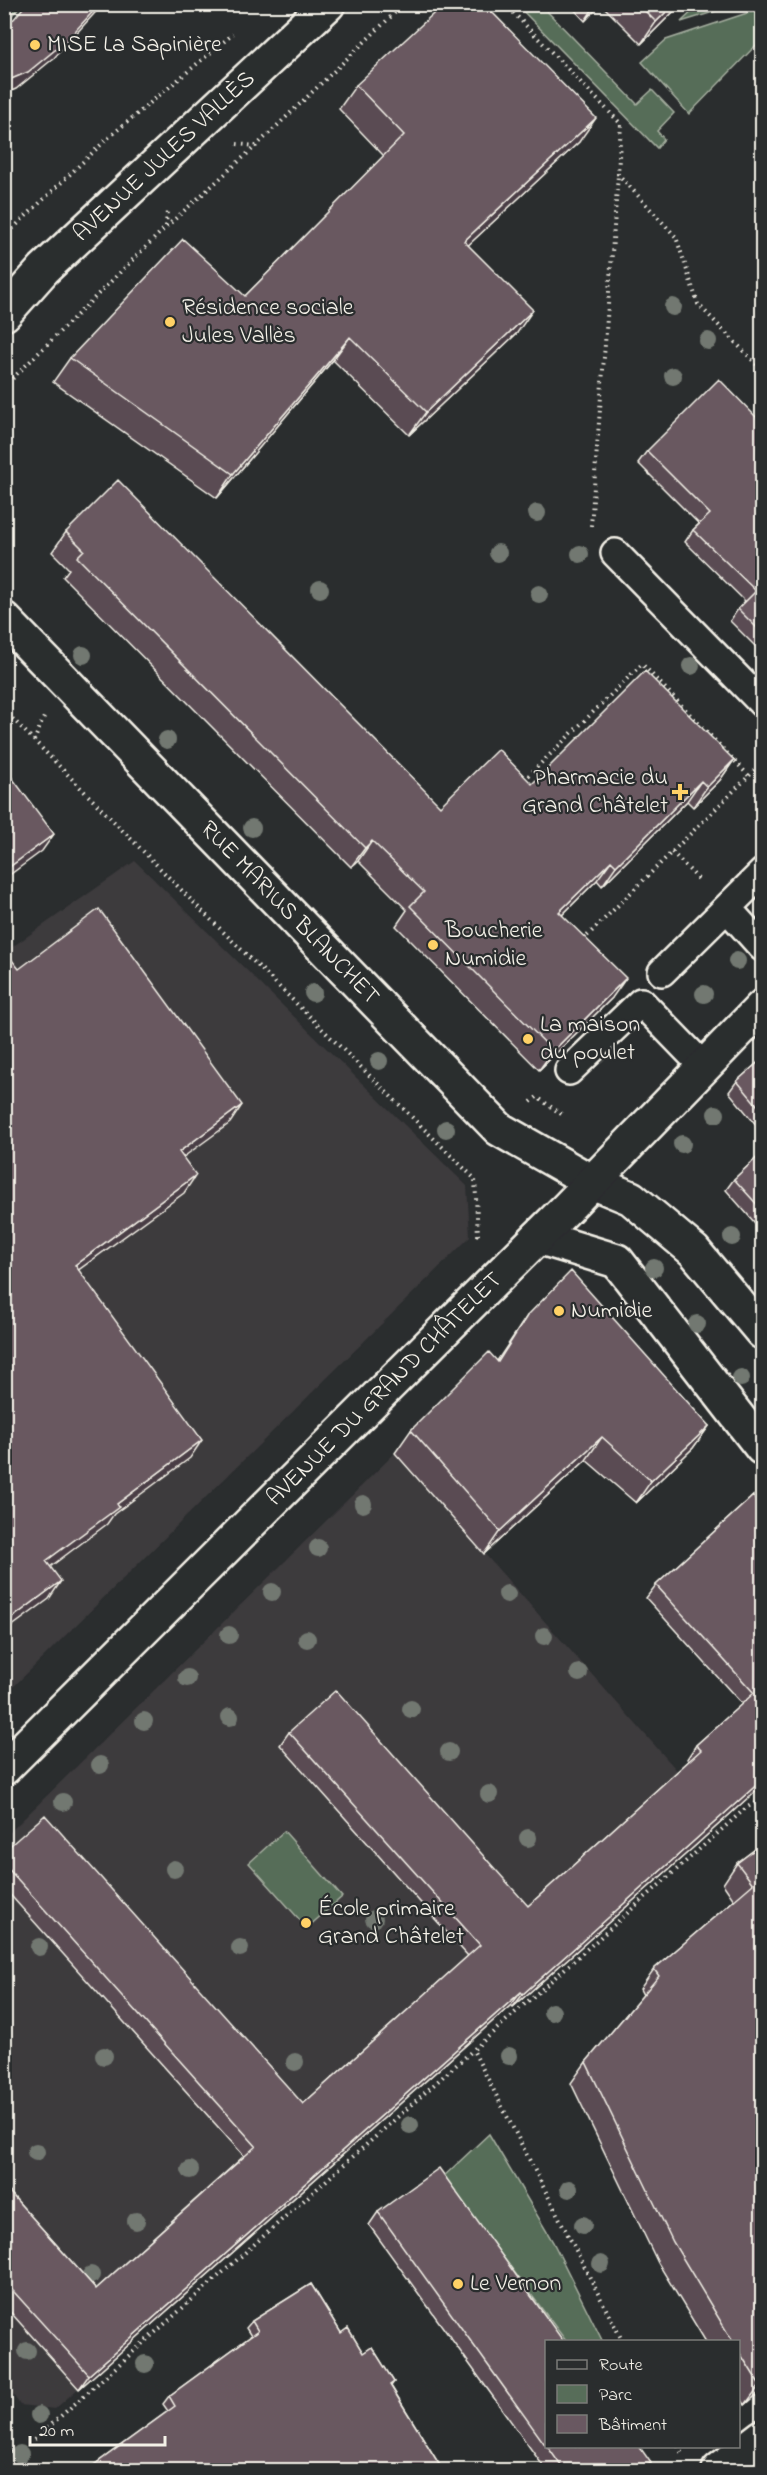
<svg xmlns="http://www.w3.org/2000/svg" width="767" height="2475" font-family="'Indie Flower',sans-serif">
	<rect width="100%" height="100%" fill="#2a2d2e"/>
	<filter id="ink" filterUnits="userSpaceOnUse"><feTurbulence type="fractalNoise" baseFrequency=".0167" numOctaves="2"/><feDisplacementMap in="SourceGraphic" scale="12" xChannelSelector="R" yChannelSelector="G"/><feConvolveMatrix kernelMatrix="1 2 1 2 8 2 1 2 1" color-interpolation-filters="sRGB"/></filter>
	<g filter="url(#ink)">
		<path fill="#3d3a3d" d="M135,861L467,1186L470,1237L5,1695V952Z
			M395,1453L722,1821L55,2409L20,2405L5,2383L4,1838Z"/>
		<path fill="#576d59" stroke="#a6afa0" stroke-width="1.5" d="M700,4H736V5L681,22Z
			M5,5H21L5,23Z
			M517,5H541L637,104L652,90L674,113L657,131L664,139L657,148Z
			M762,8V39L689,114L642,62L666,40Z
			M284,1831L342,1897L307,1928L249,1863Z
			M489,2134L553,2242L602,2340L600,2342L566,2341L443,2177Z"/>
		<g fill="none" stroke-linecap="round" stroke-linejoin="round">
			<g stroke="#f4f1e8" stroke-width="32">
				<path id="service" d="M615,553L762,703
					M727,908L762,947
					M662,972L762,873
					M569,1071L641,1002L704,1067"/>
			</g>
			<g stroke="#f4f1e8" stroke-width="38">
				<path id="pedestrian" d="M538,1237L617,1261L762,1448"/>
			</g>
			<g stroke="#f4f1e8" stroke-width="38">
				<g id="minor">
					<path id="s1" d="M4,619L499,1129L592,1182L631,1198L694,1251L762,1332"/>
					<path id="s2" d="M4,1768L567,1208L762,1007"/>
					<path d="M4,2468L6,2470"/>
					<path d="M719,2470L762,2437"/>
				</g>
			</g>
			<g stroke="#f4f1e8" stroke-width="38">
				<g id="tertiary">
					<path id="s3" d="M4,314L44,269L328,4"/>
				</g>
			</g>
			<path stroke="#f4f1e8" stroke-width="4" stroke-dasharray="1.5 4.5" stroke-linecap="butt" d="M505,4L621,124L618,174L676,237L698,304L762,370
				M237,144L256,146
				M166,226L167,210
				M4,237L108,138L233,34
				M4,387L166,227L256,146L404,4
				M591,526L618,175
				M4,710L202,911L475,1179L478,1235L481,1238
				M34,741L44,717
				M524,780L642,664L749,776
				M672,852L701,882
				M583,940L762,763
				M531,1102L537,1097L564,1116
				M623,2342L473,2050L746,1808L762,1799
				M34,2440L473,2050
				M678,2446L683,2456"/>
			<use href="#service" stroke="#2a2d2e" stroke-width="27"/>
			<use href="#pedestrian" stroke="#2a2d2e" stroke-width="33"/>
			<use href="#minor" stroke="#2a2d2e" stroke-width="33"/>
			<use href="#tertiary" stroke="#2a2d2e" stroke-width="33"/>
		</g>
		<g fill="#727871">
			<circle cx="673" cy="307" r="9"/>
			<circle cx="708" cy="341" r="9"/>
			<circle cx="673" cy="376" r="9"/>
			<circle cx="537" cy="513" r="9"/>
			<circle cx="498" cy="553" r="9"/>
			<circle cx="580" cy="554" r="9"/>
			<circle cx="320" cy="589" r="9"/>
			<circle cx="539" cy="594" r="9"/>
			<circle cx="83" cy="655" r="9"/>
			<circle cx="691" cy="666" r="9"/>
			<circle cx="167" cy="740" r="9"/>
			<circle cx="252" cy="828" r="9"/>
			<circle cx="737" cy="961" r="9"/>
			<circle cx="313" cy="993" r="9"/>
			<circle cx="704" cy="994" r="9"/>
			<circle cx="379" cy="1061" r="9"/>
			<circle cx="716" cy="1114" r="9"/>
			<circle cx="446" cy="1129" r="9"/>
			<circle cx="682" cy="1144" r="9"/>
			<circle cx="732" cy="1237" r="9"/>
			<circle cx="654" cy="1268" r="9"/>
			<circle cx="697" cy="1324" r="9"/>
			<circle cx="741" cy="1378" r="9"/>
			<circle cx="363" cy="1504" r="9"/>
			<circle cx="318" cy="1548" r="9"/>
			<circle cx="272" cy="1592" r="9"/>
			<circle cx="507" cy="1594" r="9"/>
			<circle cx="229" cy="1635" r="9"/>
			<circle cx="544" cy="1636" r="9"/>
			<circle cx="307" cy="1639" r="9"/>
			<circle cx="579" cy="1673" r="9"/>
			<circle cx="187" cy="1678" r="9"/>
			<circle cx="411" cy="1709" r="9"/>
			<circle cx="230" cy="1717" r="9"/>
			<circle cx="144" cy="1721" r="9"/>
			<circle cx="449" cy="1752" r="9"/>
			<circle cx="100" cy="1765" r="9"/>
			<circle cx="489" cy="1794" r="9"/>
			<circle cx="63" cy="1802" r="9"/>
			<circle cx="528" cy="1838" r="9"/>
			<circle cx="174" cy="1869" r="9"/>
			<circle cx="374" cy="1919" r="9"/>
			<circle cx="39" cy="1947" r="9"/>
			<circle cx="240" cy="1948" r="9"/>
			<circle cx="552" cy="2012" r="9"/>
			<circle cx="104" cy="2056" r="9"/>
			<circle cx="509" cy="2056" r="9"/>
			<circle cx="295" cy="2062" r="9"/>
			<circle cx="410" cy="2125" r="9"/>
			<circle cx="36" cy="2152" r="9"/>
			<circle cx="190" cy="2170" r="9"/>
			<circle cx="569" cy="2189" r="9"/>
			<circle cx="136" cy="2221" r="9"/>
			<circle cx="583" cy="2225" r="9"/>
			<circle cx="601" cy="2264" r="9"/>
			<circle cx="91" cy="2275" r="9"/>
			<circle cx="27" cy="2351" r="9"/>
			<circle cx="145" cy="2364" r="9"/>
			<circle cx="39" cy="2415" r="9"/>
			<circle cx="20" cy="2454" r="9"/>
		</g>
		<path fill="#5a4c53" stroke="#f4f1e8" stroke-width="1.5" d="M569,4H601L585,21Z
			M601,4H681L641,44Z
			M356,85L579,142L468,245L517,333L409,435L333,360L217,498L53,382L70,358L245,296L384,156L339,109Z
			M762,423V653L730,621L738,609L745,601L685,542L693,530L699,524L638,463L647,451Z
			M66,532L440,806L532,784L734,760L720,780L693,807L687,801L602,886L597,880L562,915L612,998L539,1070L396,926L407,910L358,861L351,867L63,577L69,569L52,552Z
			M762,1059V1132L729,1092L737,1081Z
			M762,1153V1231L726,1190L734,1179Z
			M527,1316L709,1426L693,1448L636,1503L586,1460L484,1554L395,1453L411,1430L497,1361Z
			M753,1496L762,1785L695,1846L513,2007L511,2005L79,2389L4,2305V2186L96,2289L244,2156L4,1888V1851L303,2104L468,1956L280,1745L289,1732L528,1906L689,1761L687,1759L696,1745L742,1704L646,1598L656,1585Z
			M762,1844V2390L745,2405L738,2394V2342H706L658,2263L571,2083L586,2062L643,1995L640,1989L654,1969L734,1900L723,1884L737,1863Z
			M378,2212L651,2463L646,2470H546L369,2225Z
			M311,2284L341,2333L348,2328L363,2353L372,2347L394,2382L391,2386L442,2469L446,2467L448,2470H87L168,2411L163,2404L169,2396L251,2336L246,2328L252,2321Z"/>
		<path fill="#4a3e44" stroke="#f4f1e8" stroke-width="1.5" d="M100,4H103L54,58L16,89L4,94V82Z
			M596,4H601L585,21Z
			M674,4H681L641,44L656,22Z
			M596,118L579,142L447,265L464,241Z
			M533,310L517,333L409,435L426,412Z
			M350,337L333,360L217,498L233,474Z
			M734,760L720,780L693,807L707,787Z
			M701,781L687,801L602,886L616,866Z
			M54,834L42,851L4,879V871Z
			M372,841L358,861L351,867L365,848Z
			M611,861L597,880L545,932L559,912Z
			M626,978L612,998L539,1070L553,1051Z
			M242,1105L230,1123L167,1169L179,1152Z
			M196,1175L184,1193L62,1282L75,1265Z
			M709,1426L693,1448L636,1503L651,1481Z
			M602,1437L586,1460L484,1554L500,1531Z
			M202,1440L190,1458L114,1514L107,1524L34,1579L46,1561L117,1504Z
			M61,1581L49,1599L4,1632V1624Z
			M762,1780V1785L695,1846L513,2007L523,1994Z
			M521,1992L511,2005L79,2389L89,2375Z
			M762,2382V2390L745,2405L760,2385Z
			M651,2463L646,2470H640Z"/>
		<path fill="#695861" stroke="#f4f1e8" stroke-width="1.5" d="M26,4H100L66,41L28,72L4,82V23L14,19Z
			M444,4H484L596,118L464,241L533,310L426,412L350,337L233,474L70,358L183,239L245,296L404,135L356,85Z
			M638,4H674L656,22Z
			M719,379L762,423V633L738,609L756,591L693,530L710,514L647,451Z
			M118,480L440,806L498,749L532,784L645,671L734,760L707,787L701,781L616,866L611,861L559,912L626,978L553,1051L410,906L424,892L372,841L365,848L77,557L84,550L66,532Z
			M4,767L54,834L4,871Z
			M99,909L242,1105L179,1152L196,1175L75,1265L202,1440L117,1504L119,1507L46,1561L61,1581L4,1624V950L19,969Z
			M762,1059V1111L737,1081Z
			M762,1153V1210L734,1179Z
			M571,1271L709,1426L651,1481L602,1437L500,1531L411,1430L489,1352L498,1362L527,1316Z
			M753,1496L762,1506V1780L523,1994L521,1992L89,2375L4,2281V2186L96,2289L256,2146L4,1864V1851L45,1815L303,2104L480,1945L289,1732L336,1690L528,1906L701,1750L696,1745L754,1693L656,1585Z
			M762,1844V2382L760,2385L738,2350V2342H733L673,2242L586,2062L659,1976L654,1969L753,1884L737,1863Z
			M439,2168L564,2342H546V2446L378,2212Z
			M311,2284L341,2333L348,2328L363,2353L372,2347L394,2382L390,2385L442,2469L446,2467L448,2470H87L175,2406L169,2396L258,2331L252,2321Z
			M547,2446H639L651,2463L640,2470H564Z"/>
	</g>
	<g fill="#ffd166" stroke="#2a2d2e" stroke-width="2">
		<circle cx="35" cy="45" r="6"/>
		<circle cx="170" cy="322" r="6"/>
		<path d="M677 783h6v6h6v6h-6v6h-6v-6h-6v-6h6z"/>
		<circle cx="433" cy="945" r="6"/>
		<circle cx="528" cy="1039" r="6"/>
		<circle cx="559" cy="1311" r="6"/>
		<circle cx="306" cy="1923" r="6"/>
		<circle cx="458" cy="2284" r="6"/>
	</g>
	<g text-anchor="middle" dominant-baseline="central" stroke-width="4.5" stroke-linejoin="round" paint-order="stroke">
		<g font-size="24" fill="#f4f1e8" stroke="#2a2d2e" text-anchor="start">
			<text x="47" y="45">MISE La Sapinière</text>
			<text x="182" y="308">Résidence sociale<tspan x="182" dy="28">Jules Vallès</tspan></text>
			<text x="668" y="778" text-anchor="end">Pharmacie du<tspan x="668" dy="28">Grand Châtelet</tspan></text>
			<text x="445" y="931">Boucherie<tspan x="445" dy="28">Numidie</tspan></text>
			<text x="540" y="1025">La maison<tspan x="540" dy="28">du poulet</tspan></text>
			<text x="571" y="1311">Numidie</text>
			<text x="318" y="1909">École primaire<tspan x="318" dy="28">Grand Châtelet</tspan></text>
			<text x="470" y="2284">Le Vernon</text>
		</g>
		<g font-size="24" fill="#f4f1e8" stroke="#2a2d2e">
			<text stroke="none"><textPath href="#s3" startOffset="225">AVENUE JULES VALLÈS</textPath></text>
			<text stroke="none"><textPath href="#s1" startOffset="410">RUE MARIUS BLANCHET</textPath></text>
			<text stroke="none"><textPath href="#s2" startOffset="537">AVENUE DU GRAND CHÂTELET</textPath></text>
		</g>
	</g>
	<rect width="767" height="2475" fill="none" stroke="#2a2d2e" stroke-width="24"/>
	<rect x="12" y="12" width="743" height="2451" fill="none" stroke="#f4f1e8" stroke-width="2" filter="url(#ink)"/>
	<rect x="545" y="2340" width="195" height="108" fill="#2a2d2e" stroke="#7b7b78" stroke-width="1.5"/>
	<rect x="557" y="2360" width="30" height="9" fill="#2a2d2e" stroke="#7b7b78" stroke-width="1.5"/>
	<text x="599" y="2370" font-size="18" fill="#f4f1e8">Route</text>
	<rect x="557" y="2385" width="30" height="18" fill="#576d59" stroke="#7b7b78" stroke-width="1.5"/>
	<text x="599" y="2400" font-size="18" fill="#f4f1e8">Parc</text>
	<rect x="557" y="2415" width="30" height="18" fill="#695861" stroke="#7b7b78" stroke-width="1.5"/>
	<text x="599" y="2430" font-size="18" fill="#f4f1e8">Bâtiment</text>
	<path d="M30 2436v9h135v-9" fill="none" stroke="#f4f1e8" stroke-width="3"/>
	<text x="39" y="2436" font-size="18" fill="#f4f1e8" stroke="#2a2d2e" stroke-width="4.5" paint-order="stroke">20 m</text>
</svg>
